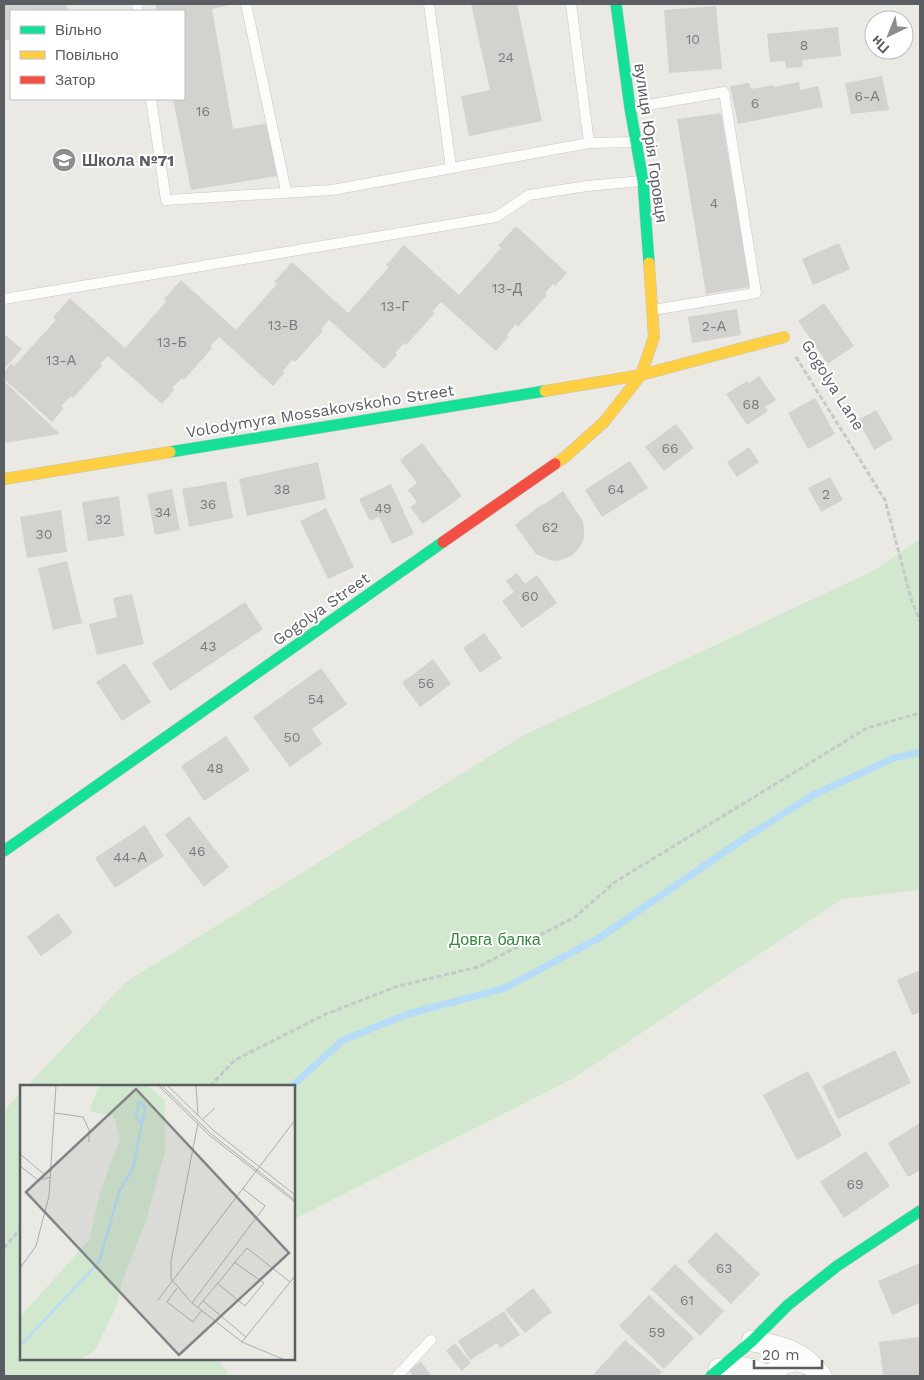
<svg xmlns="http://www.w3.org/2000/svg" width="924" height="1380" font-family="'Work Sans',sans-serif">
	<rect width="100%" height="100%" fill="#eae9e4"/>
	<path fill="#d1e7ce" d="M920,539V890L842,899L574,1078L294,1219V1086H27L126,982L524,735L875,570Z
		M21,1092V1359H218L230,1376H4V1111Z"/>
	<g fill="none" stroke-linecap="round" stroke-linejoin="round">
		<path stroke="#b6dcf7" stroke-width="7" d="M292,1086L343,1040L408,1014L505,988L599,938L742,840L813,795L894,758L920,752"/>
	</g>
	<path fill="#d4d2cf" d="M4,4H67L68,11H11V39L4,40Z
		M155,4H234L212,9L233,129L268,123L277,176L191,190L173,99H184V11H157Z
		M471,4H517L542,121L469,136L461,96L490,90Z
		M716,6L722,69L669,73L664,10Z
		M838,27L841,56L802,60L803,67L786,68L785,61L770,62L767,34Z
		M882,76L889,110L851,114L845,83Z
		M799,82L800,90L818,86L823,107L738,124L730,86L749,83L751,89L773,85V87Z
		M721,113L750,287L706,294L677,119Z
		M516,226L567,273L555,286L553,284L545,293L547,295L518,327L516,324L507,335L509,336L496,351L441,302L432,312L435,313L406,345L404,343L395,353L397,355L384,369L329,320L321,329L323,331L295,362L292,360L283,371L285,372L273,386L219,337L210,346L212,348L184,380L182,378L172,388L174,390L162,404L108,356L100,364L102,366L73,398L71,396L61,406L64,408L52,422L4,379V372L11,363L14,366L56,320L53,317L70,298L125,348L166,302L164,299L181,280L236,330L277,284L274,282L292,262L348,313L389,267L386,265L404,245L459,295L501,248L498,246Z
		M839,243L850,269L813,285L802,259Z
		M824,303L854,346L828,364L798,321Z
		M737,309L741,335L692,343L688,317Z
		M4,334L22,349L4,369Z
		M759,376L776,400L765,407L768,411L747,425L726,394L747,381L749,383Z
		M4,381L60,434L4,443Z
		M815,398L835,434L808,449L788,413Z
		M876,410L893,439L874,450L858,420Z
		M676,424L694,448L664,471L645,447Z
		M422,443L462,496L423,524L410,507L417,502L408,490L417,483L400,460Z
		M749,447L759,462L737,477L727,462Z
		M630,461L648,488L602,517L585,490Z
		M318,462L326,499L247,516L239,479Z
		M830,477L843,500L821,512L808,488Z
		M226,481L233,518L189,527L182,489Z
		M391,484L414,534L392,544L379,517L370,521L359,499Z
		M172,489L180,530L155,535L147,494Z
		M563,491L583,521L584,529V537L582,544L572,556L557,561L550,560L536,554L515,525L538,507L546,503Z
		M119,496L124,536L88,541L82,502Z
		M326,508L354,567L328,579L300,521Z
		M61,510L67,552L27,558L20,517Z
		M67,561L82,623L53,630L38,568Z
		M517,573L525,584L537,575L557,603L522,628L502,601L514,592L506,581Z
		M132,594L144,644L97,655L89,624L117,617L113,598Z
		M245,602L263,629L170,691L152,663Z
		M484,633L502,658L480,673L463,648Z
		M433,659L451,684L420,707L402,683Z
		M125,663L151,702L122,721L96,682Z
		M321,668L347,704L312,729L322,744L290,767L253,717Z
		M226,736L250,770L204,801L181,766Z
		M189,816L229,867L204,887L165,835Z
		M145,825L164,856L115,888L95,858Z
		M58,913L73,933L41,956L27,937Z
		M920,970V1017L919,1013L912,1015L897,980Z
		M895,1050L911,1083L838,1119L822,1086Z
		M808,1071L842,1136L797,1160L763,1095Z
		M920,1123V1170L908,1177L888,1143Z
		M866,1151L890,1186L844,1218L820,1182Z
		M716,1232L760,1274L731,1304L687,1262Z
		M920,1263V1303L892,1315L878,1281Z
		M675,1264L724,1311L700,1336L651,1289Z
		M533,1288L552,1312L525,1333L505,1310Z
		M649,1295L694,1338L664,1369L619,1326Z
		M504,1311L520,1335L500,1348L497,1343L470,1360L458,1341Z
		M919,1337L920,1376H883L879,1342Z
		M625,1340L662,1372L658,1376H592Z
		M455,1343L471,1363L462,1371L446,1351Z
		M421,1362L431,1375L428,1376H413L409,1370Z"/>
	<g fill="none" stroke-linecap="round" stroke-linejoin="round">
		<g stroke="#c7c7c6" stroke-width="11">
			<path id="lane" d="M137,4L138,11
				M246,4L286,191
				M429,4L451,168
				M571,4L589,143
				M151,99L166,200L332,190L589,143L635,142
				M630,108L724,92L756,293L653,310
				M4,299L496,217L529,195L587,186L641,181
				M397,1376L431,1340"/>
		</g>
		<g stroke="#c7c7c6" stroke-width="22">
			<path id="street" d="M752,1341C781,1346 803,1351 821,1376
				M719,1369C739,1367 749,1366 767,1376
				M771,1376L782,1364L797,1360L809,1364"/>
		</g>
		<g stroke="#c5c6c4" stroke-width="12">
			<path id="fast" d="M616,4L630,108L643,181L649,263
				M170,452L545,391
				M4,851L443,542
				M711,1376L752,1341L788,1305L837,1266L920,1211"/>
		</g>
		<g stroke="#c5c6c4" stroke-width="12">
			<path id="slow" d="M545,391L641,375L784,337
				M555,464L565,457L604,422L641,375L654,337L649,263
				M4,479L170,452"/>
		</g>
		<g stroke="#c5c6c4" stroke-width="12">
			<path id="jam" d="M443,542L555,464"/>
		</g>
		<path stroke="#c4cac7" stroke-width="3" stroke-dasharray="5 2.5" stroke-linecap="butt" d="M796,357L885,500L912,602L920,621
			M210,1086L235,1060L326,1014L398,986L478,967L575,917L615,882L867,728L920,713
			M4,1248L21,1228"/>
		<use href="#lane" stroke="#fcfcfb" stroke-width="10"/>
		<use href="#street" stroke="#fcfcfb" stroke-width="21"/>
		<use href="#fast" stroke="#16e098" stroke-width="11"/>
		<use href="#slow" stroke="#ffcf43" stroke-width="11"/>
		<use href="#jam" stroke="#f24e42" stroke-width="11"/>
	</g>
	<defs>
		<g id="school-disc" transform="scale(1.25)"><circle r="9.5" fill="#8c8e90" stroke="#fff"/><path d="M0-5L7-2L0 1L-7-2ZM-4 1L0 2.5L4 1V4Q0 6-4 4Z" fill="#fff"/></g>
	</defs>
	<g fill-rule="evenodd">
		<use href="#school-disc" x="64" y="160"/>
	</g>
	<g text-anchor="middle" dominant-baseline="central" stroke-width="4" stroke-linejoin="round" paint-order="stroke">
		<g font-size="14" fill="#797b7e">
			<text x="693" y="39">10</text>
			<text x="804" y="45">8</text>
			<text x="506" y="57">24</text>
			<text x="867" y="96">6-А</text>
			<text x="755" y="103">6</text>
			<text x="203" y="111">16</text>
			<text x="714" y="203">4</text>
			<text x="507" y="288">13-Д</text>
			<text x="395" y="306">13-Г</text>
			<text x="283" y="325">13-В</text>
			<text x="714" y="326">2-А</text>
			<text x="172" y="342">13-Б</text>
			<text x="61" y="360">13-А</text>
			<text x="751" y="404">68</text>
			<text x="670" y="448">66</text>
			<text x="282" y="489">38</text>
			<text x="616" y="489">64</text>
			<text x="826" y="494">2</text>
			<text x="208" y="504">36</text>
			<text x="383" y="508">49</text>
			<text x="163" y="512">34</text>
			<text x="103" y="519">32</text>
			<text x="550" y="527">62</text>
			<text x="44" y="534">30</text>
			<text x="530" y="596">60</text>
			<text x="208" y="646">43</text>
			<text x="426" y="683">56</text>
			<text x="316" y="699">54</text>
			<text x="292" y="737">50</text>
			<text x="215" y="768">48</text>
			<text x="197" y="851">46</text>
			<text x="130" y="857">44-А</text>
			<text x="855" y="1184">69</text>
			<text x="724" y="1268">63</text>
			<text x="687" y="1300">61</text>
			<text x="657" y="1332">59</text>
		</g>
		<g font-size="16" fill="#5a5d62" stroke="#fff">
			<text transform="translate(651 143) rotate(82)">вулиця Юрія Горовця</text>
			<text transform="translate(833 385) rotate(58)">Gogolya Lane</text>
			<text transform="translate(320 411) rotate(-9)">Volodymyra Mossakovskoho Street</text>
			<text transform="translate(321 609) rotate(-35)">Gogolya Street</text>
		</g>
		<g font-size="16" font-weight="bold" fill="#5a5d62" stroke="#fff" text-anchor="start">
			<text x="82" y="160">Школа №71</text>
		</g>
		<g font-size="16" fill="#348736" stroke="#fff">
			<text x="495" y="939">Довга балка</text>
		</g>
	</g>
	<g transform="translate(20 1085)">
		<rect width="275" height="275" fill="#eae9e4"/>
		<path d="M126,0L145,15V66L125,139L102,197L96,222L75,265L61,275H0V232L69,155L81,104L100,54L94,31L69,26L79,1Z" fill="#d1e7ce"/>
		<path fill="none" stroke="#b6dcf7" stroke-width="2.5" d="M119,16L116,32L122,40M0,261L79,177L99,107L113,83L125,23L119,16"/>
		<path fill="none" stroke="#acadac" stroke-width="1" d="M138,0L189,50L275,117M141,0L190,48L275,115M147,0L193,45L275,110M176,0L178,31M35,28L63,32L69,45V57M182,35L195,23M178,38L151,176V194L172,218L222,257L265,275M0,69L25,90L32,85M0,81L18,95L31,92M0,183L16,161L29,111L36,0M197,198L225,221L244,198L214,177M157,203L147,217L173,237L182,225M138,215L275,35M183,216L226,252M172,218L245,121L222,103M178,222L227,163L270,197M222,257L275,191"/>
		<path fill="#828487" fill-opacity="0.15" stroke="#828487" stroke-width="2.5" d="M116,4L269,168L159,270L6,107Z"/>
		<rect width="275" height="275" fill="none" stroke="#5a5d62" stroke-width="2.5"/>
	</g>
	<rect width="924" height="1380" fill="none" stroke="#5a5d62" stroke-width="10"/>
	<rect x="10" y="10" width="175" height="90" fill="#ffffff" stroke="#bdbec0"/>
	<rect x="20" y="26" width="25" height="8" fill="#16e098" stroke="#bdbec0"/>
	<text x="55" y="35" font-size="15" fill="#5a5d62">Вільно</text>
	<rect x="20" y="51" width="25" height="8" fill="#ffcf43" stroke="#bdbec0"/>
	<text x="55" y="60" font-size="15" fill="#5a5d62">Повільно</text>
	<rect x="20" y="76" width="25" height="8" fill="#f24e42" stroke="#bdbec0"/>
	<text x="55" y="85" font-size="15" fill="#5a5d62">Затор</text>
	<g transform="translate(889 35) rotate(223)"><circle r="24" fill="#ffffff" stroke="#bdbec0"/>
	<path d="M0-4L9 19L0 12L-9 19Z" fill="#8c8e90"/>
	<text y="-8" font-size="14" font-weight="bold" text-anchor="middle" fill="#5a5d62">Пн</text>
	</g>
	<path d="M754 1360v8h68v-8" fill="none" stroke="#5a5d62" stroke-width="2.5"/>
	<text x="762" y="1360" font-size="15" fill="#5a5d62" stroke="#ffffff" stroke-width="4" paint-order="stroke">20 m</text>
</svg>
